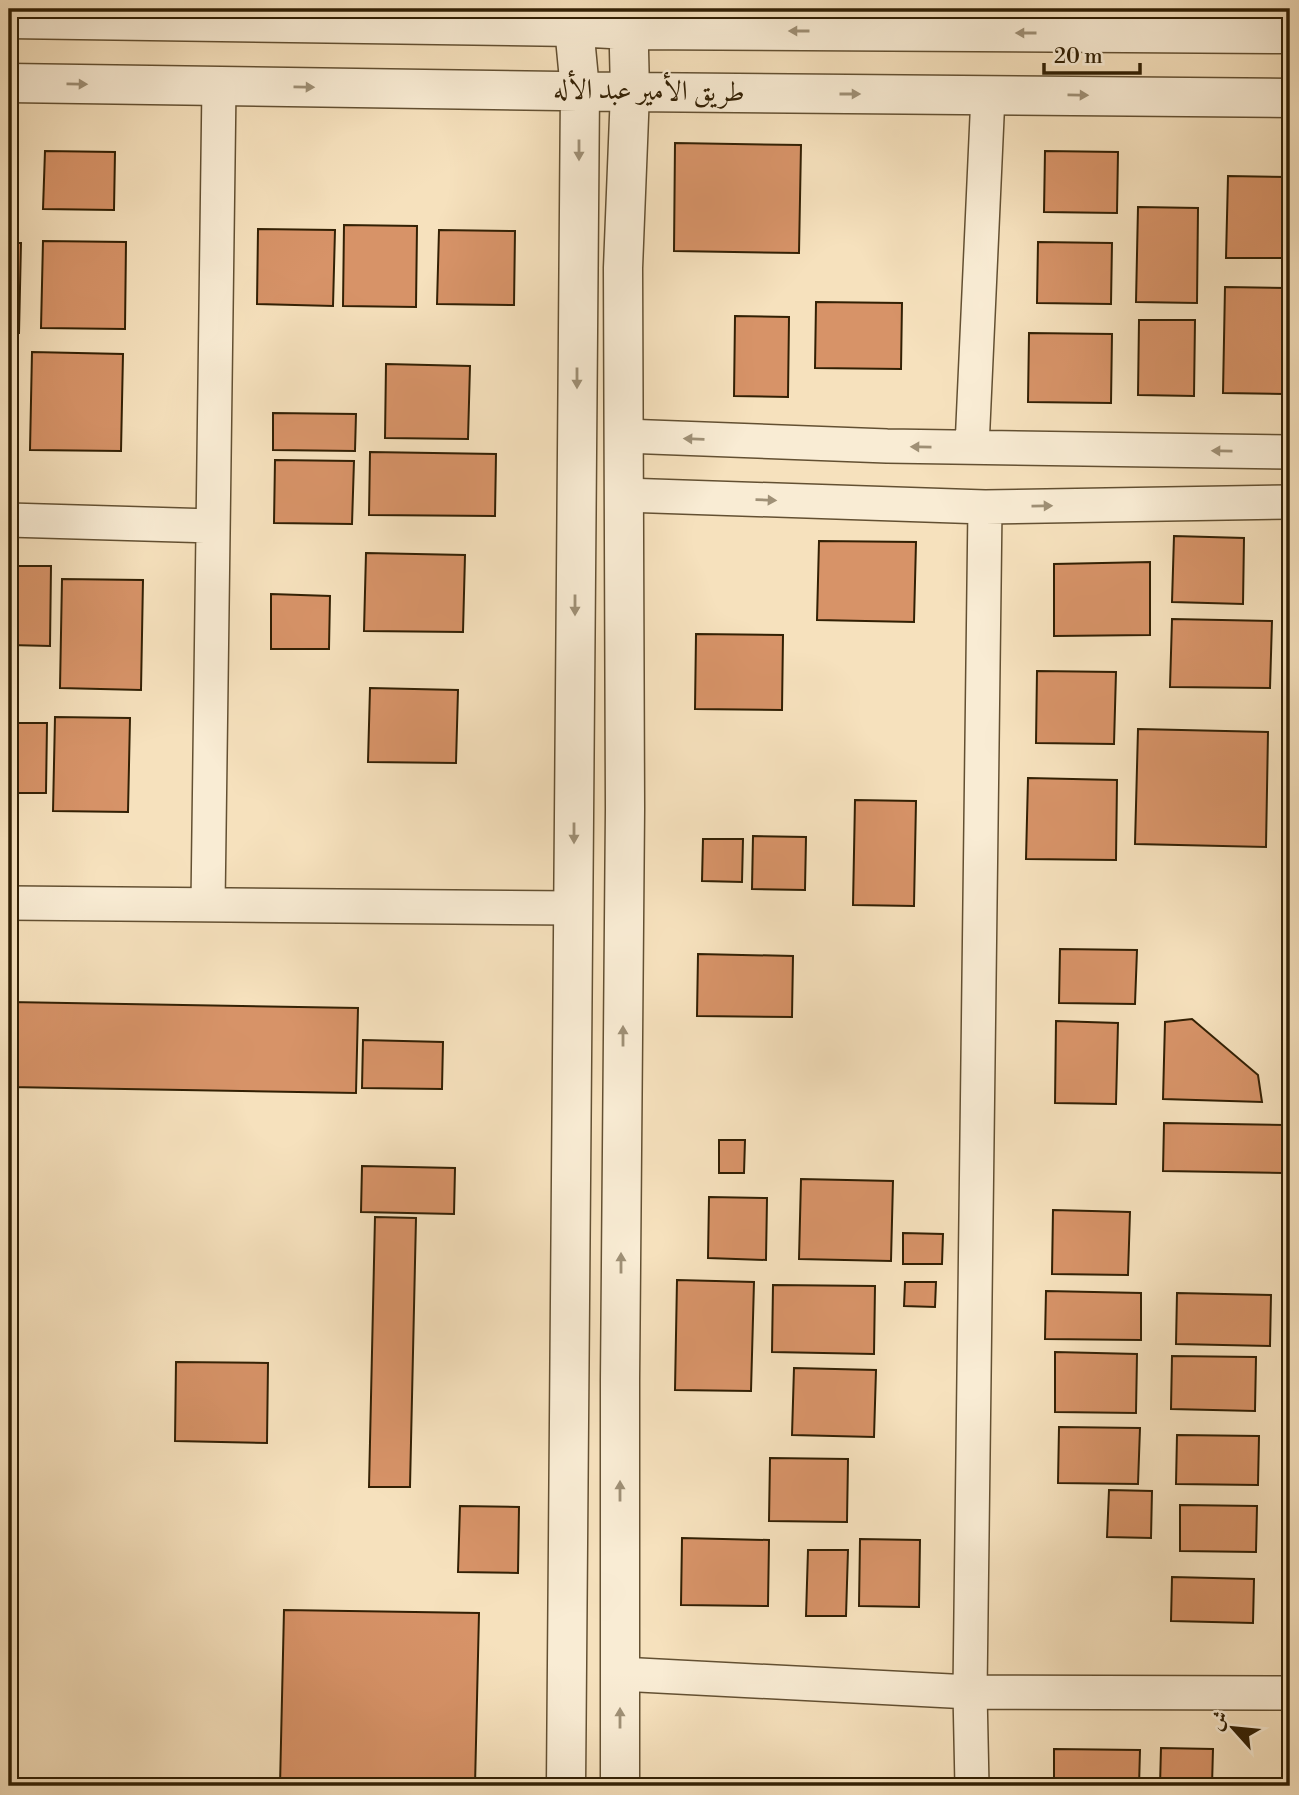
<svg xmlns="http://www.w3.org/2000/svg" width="1299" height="1795" font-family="'Libre Bodoni',Amiri,serif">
	<rect width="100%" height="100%" fill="#f6e1bd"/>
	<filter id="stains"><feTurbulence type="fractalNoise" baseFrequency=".00286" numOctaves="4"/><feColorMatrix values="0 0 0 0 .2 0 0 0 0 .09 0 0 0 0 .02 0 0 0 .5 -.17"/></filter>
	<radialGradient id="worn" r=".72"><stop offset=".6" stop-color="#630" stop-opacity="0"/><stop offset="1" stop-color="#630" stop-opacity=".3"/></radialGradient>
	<path fill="#d79368" stroke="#322004" stroke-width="2" d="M675,143L801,145L799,253L674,251Z
		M45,151L115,152L114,210L43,209Z
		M1045,151L1118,152L1117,213L1044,212Z
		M1228,176L1287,177L1285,258H1226Z
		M1138,207L1198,208L1197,303L1136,302Z
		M344,225L417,226L416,307L343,306Z
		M258,229L335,230L333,306L257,304Z
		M439,230L515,231L514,305L437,304Z
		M43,241L126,242L125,329L41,328Z
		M1038,242L1112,243L1111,304L1037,303Z
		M9,243H21L19,333H9Z
		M1225,287L1286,288L1284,394L1223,393Z
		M816,302L902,303L901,369L815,368Z
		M735,316L789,317L788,397L734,396Z
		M1139,320H1195L1194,396L1138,395Z
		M1029,333L1112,334L1111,403L1028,402Z
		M9,350H15L13,465H9Z
		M32,352L123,354L121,451L30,450Z
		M386,364L470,366L468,439L385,438Z
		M273,413L356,414L355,451L273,450Z
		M370,452L496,454L495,516L369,515Z
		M275,460L354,461L352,524L274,523Z
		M1174,536L1244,538L1243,604L1172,602Z
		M819,541L916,542L914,622L817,620Z
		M366,553L465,555L463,632L364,631Z
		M1150,562V635L1054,636V564Z
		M11,566H51L50,646L10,645Z
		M62,579L143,580L141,690L60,688Z
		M271,594L330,596L329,649H271Z
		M1172,619L1272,621L1270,688L1170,687Z
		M696,634L783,635L782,710L695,709Z
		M1037,671L1116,672L1114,744L1036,743Z
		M370,688L458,690L456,763L368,762Z
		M55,717L130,718L128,812L53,811Z
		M9,723H47L46,793H9Z
		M1138,729L1268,732L1266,847L1135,844Z
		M1028,778L1117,780L1116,860L1026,859Z
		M855,800L916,801L914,906L853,905Z
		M753,836L806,837L805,890L752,889Z
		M703,839H743L742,882L702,881Z
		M1060,949L1137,950L1135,1004L1059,1003Z
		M698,954L793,956L792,1017L697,1016Z
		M9,1002L358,1008L356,1093L9,1087Z
		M1192,1019L1258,1075L1262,1102L1163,1099L1165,1022Z
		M1056,1021L1118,1023L1116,1104L1055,1103Z
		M363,1040L443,1042L442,1089L362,1088Z
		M1164,1123L1284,1125L1283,1173L1163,1171Z
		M719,1140H745L744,1173H719Z
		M362,1166L455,1168L454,1214L361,1212Z
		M801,1179L893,1181L891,1261L799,1259Z
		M709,1197L767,1198L766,1260L708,1258Z
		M1053,1210L1130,1212L1128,1275L1052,1274Z
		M375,1217L416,1218L410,1487H369Z
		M903,1233L943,1234L942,1264H903Z
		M677,1280L754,1282L751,1391L675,1390Z
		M905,1282H936L935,1307L904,1306Z
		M773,1285L875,1286L874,1354L772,1352Z
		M1046,1291L1141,1293V1340L1045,1339Z
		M1177,1293L1271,1295L1270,1346L1176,1344Z
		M1055,1352L1137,1354L1136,1413L1055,1412Z
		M1172,1356L1256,1357L1255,1411L1171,1409Z
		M176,1362L268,1363L267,1443L175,1441Z
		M794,1368L876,1370L874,1437L792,1435Z
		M1059,1427L1140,1428L1138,1484L1058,1483Z
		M1177,1435L1259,1436L1258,1485L1176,1484Z
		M770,1458L848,1459L847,1522L769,1521Z
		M1109,1490L1152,1491L1151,1538L1107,1537Z
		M1180,1505L1257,1506L1256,1552L1180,1551Z
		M460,1506L519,1507L518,1573L458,1572Z
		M682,1538L769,1540L768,1606L681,1605Z
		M860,1539L920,1540L919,1607L859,1606Z
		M808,1550H848L846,1616H806Z
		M1172,1577L1254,1579L1253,1623L1171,1621Z
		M284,1610L479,1613L475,1786H280Z
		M1161,1748L1213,1749L1212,1786H1160Z
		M1054,1749L1140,1750L1139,1786H1054Z"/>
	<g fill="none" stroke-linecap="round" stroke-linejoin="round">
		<g stroke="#635032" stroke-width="36">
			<path id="minor" d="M624,436L887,446L1290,452
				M972,447L988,95
				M624,495L985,507L1290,502
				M9,520L213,526
				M9,903L573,908
				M208,905L219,86
				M620,1674L970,1692L1290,1693
				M972,1786L970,1692L985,507"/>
		</g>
		<g stroke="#635032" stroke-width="41">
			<path id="tertiary" d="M9,19L574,27L629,30L1290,34
				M9,83L630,92L1290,98
				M566,1786L580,90L574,27V9
				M620,1786V1380L625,809L623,268L630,92L628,9"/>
		</g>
		<use href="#minor" stroke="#f9ecd4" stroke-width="33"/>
		<use href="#tertiary" stroke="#f9ecd4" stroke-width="38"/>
	</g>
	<defs><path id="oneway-solid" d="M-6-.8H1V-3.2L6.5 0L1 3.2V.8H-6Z" transform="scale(1.75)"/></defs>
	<g fill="#9f9076">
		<use href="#oneway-solid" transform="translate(799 31) rotate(-180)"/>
		<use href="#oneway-solid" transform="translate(1026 33) rotate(-180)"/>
		<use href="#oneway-solid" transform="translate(77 84) rotate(1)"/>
		<use href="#oneway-solid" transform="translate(304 87) rotate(1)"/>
		<use href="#oneway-solid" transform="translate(850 94)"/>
		<use href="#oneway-solid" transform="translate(1078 95) rotate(1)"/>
		<use href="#oneway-solid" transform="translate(579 150) rotate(90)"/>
		<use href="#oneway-solid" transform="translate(577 378) rotate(90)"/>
		<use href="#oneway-solid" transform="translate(694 439) rotate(-178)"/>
		<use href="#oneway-solid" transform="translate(921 447) rotate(-179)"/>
		<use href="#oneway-solid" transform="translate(1222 451) rotate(-179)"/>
		<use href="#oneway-solid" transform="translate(766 500) rotate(2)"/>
		<use href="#oneway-solid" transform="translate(1042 506) rotate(-1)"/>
		<use href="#oneway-solid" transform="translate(575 605) rotate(90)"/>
		<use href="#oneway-solid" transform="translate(574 833) rotate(90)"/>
		<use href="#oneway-solid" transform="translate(623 1036) rotate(-90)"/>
		<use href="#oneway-solid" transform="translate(621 1263) rotate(-90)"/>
		<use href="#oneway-solid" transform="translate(620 1491) rotate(-90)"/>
		<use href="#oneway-solid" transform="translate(620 1718) rotate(-90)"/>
	</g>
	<g text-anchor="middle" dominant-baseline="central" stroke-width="5" stroke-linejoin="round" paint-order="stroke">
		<g font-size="28" fill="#322004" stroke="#f9ecd4">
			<text transform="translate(649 91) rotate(1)">طريق الأمير عبد الأله</text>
		</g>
	</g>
	<rect width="1299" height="1795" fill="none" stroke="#f6e1bd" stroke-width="35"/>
	<rect x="10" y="10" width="1278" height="1774" fill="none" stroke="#322004" stroke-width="3.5"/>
	<rect x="18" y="18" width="1264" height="1760" fill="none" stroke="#322004" stroke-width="2"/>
	<g transform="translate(1233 1728) rotate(297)" stroke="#f9ecd4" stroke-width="5" paint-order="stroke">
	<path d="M0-5L12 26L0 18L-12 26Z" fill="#322004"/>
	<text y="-10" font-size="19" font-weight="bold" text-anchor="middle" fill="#322004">ش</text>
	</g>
	<path d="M1044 63v10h96v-10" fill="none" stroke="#322004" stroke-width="3.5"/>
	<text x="1054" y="63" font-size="21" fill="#322004" stroke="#f9ecd4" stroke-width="5" paint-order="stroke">20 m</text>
	<rect width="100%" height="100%" filter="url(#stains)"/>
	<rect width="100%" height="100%" fill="url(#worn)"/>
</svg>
